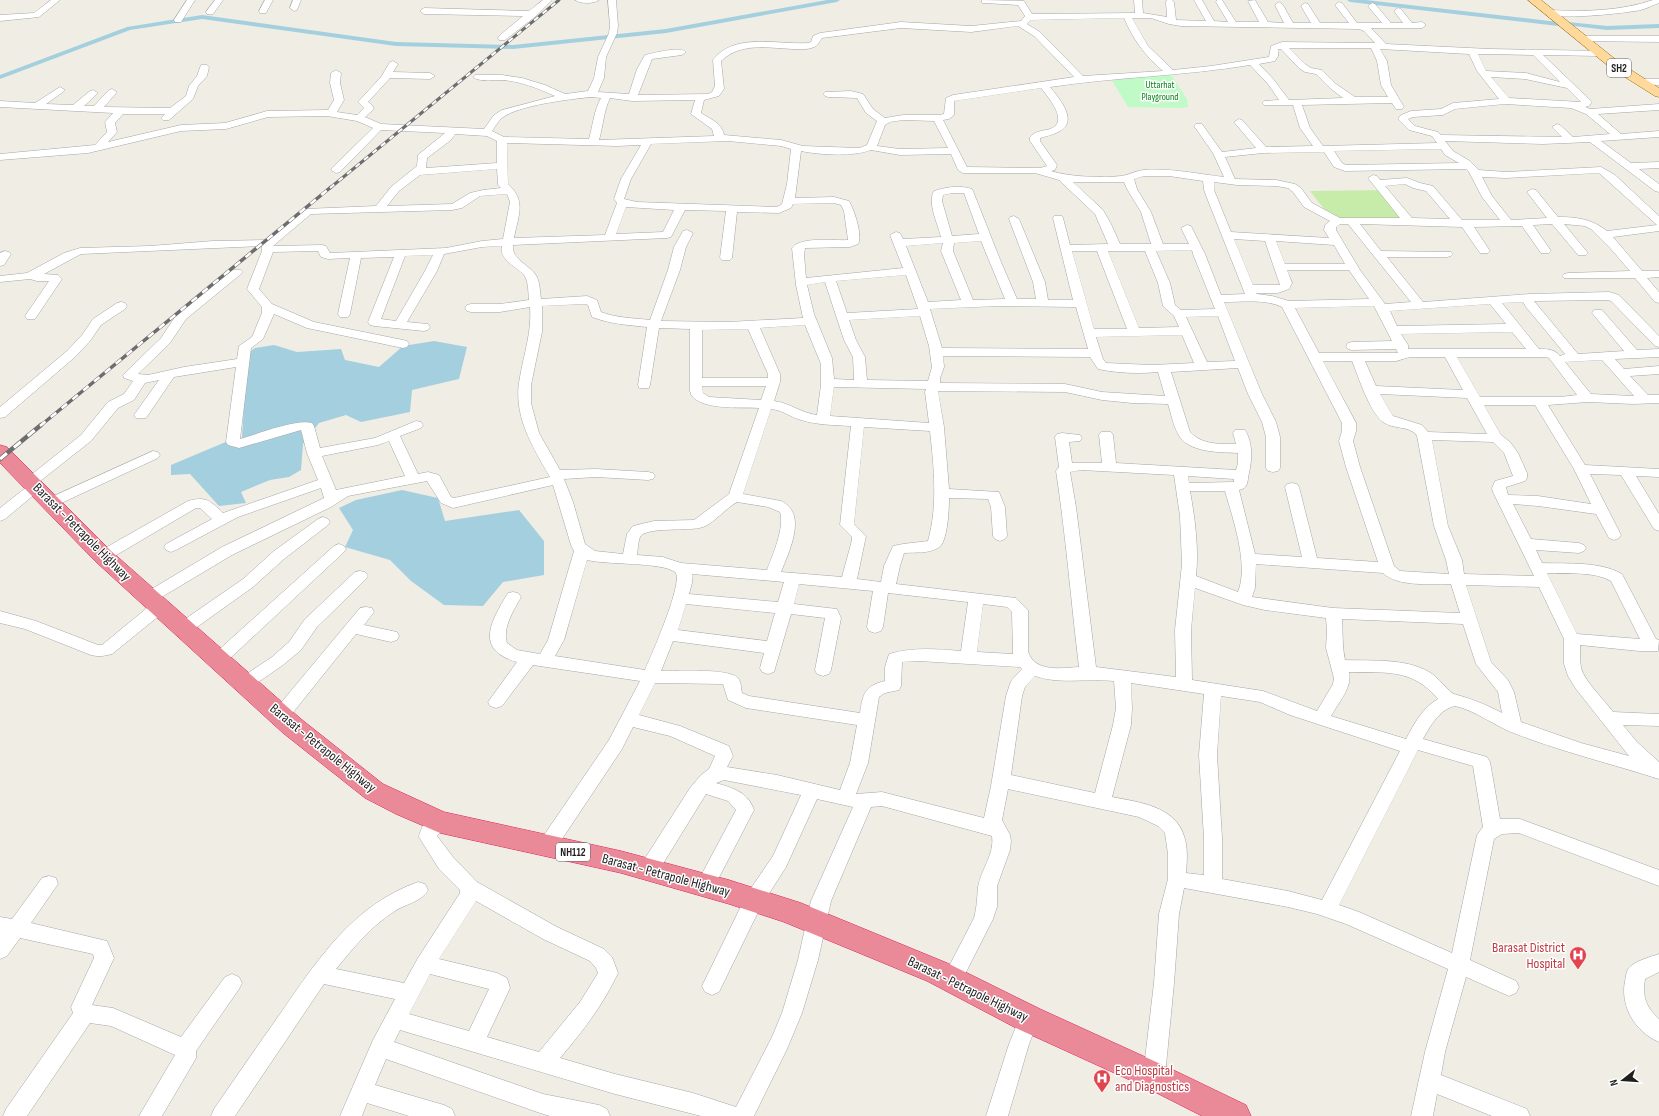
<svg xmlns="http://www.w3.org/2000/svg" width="1659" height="1116" font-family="'Sofia Sans Condensed',sans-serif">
	<rect width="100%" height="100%" fill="#f0ede5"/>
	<path fill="#c7eca9" d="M1386,190L1408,220L1343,222L1325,210L1310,191Z"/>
	<path fill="#c0fbc7" d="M1169,72L1187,99L1188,107L1181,108L1128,107L1110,77Z"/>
	<path fill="#a4cfdf" d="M434,341L467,347L459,379L412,390L410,412L361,422L346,415L319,423L303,444L301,470L289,477L270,480L241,492L246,503L219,506L190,474L171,475V465L228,441L242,438L244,406L243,356L255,348L274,345L297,352L341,349L345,360L379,367L403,346Z
		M402,490L438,498L445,521L519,510L544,541V575L503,582L483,606L444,605L411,581L390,560L345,547L353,530L339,508L356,500Z"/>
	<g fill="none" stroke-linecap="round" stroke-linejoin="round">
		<path fill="#a4cfdf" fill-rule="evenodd" d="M827,0H840L837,2L666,33L513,49L396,46L202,19L130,30L0,79V75L127,27L202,15L396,42L513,45L666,29Z
			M1347,0H1366L1558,22L1561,24L1558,26L1350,2Z
			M1568,22L1607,26L1659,24V28L1607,30L1566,25V23Z"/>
		<g stroke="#a6a6a6" stroke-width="1">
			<path id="minor" d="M51,0H60L39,17L0,21V15L34,13Z
				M187,0H195L181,22H175L174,20Z
				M215,0H223L213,14H207L206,12Z
				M265,0H273L266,13H260L259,11Z
				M293,0H301L297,10L294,11L290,8Z
				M543,0H552L536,16L505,40H499L498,38L499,36L523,16L424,14L420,11L424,8L529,11Z
				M575,0H599C594,4 580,4 575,0Z
				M608,0H616L618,26L617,33L606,57L604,78L598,92L629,94L637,69L645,55C654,53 680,46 686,52L682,55L652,59L638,95L708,94L712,92L715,86L713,60C734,32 778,45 808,43L811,42L813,36L820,33L901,22L971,26L1021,21L1025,16L1018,5L985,3H982V0L1024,1L1032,14L1135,13L1134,0H1142L1143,13L1167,17L1166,2L1167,0H1172L1174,2L1176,20L1206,21L1194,0H1202L1214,21L1228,22L1216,2L1217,0H1222L1236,22H1259L1248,1L1255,0L1268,22L1284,23L1275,5L1279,2L1283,5L1293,23H1311L1301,6L1305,3L1308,4L1320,23H1349L1335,5L1339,2L1342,3L1357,23H1382L1368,6L1372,3L1375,4L1391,23H1403L1394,11L1398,8L1401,9L1412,23L1422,22L1426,25L1422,28H1371L1386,44L1490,49L1603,51L1604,53L1600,56L1543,55L1590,100L1592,102L1589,106L1585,107L1590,109L1659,104V110L1598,114L1621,134L1659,131V137L1601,141L1631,163L1659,162V168L1639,169L1659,184V192L1655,191L1590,142L1543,144L1445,141L1453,151L1470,161L1479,170L1506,172L1601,167L1615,175L1659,216V231L1613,237L1642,271H1659V277L1647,278L1659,292V303L1655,302L1635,278H1564L1562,276L1564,274L1568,273L1630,271L1610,248L1591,229L1585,226L1564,224L1588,253L1586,255H1578L1552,224L1533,225L1551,251L1549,253H1541L1522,226L1474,227L1490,251L1488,253H1480L1462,227L1360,224L1381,251L1451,252L1453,254L1451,256L1447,257H1387L1423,302L1530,294L1609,292L1619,295L1659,336V347L1655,346L1611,301L1608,300L1534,301L1578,354L1624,351L1592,313L1594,310H1602L1637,350L1659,349V357L1615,359L1624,369L1659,366V374L1630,376L1648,395H1659V403L1633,404L1588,402L1548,405L1585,465L1659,469V477L1636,476L1659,514V531L1654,529L1621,475L1590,474L1621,535L1619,538L1614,540L1609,538L1596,514L1538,506L1513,504L1531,539L1579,543L1584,545L1586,548L1584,551L1579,553L1536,550L1542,563C1568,564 1599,561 1622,574L1656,639L1659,640L1658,651H1639L1580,645C1580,653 1580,661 1581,668C1585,682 1604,699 1613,712L1659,714V726L1623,725L1637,742L1659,762V779C1612,764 1563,752 1516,734C1496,727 1475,710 1455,706C1440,709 1430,726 1423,739L1487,757L1490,762L1500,819H1520L1659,870V886L1519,833L1502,834L1494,839L1470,960L1516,981L1519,987L1516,993L1509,996L1466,977L1445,1052L1441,1075L1527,1109L1530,1116H1492L1437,1094L1433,1116H1411L1425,1052L1448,969L1346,924L1317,914L1288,907L1184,888L1179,914L1174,983L1165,1076L1162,1083L1154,1086L1146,1083L1143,1076L1154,983L1159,914L1168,879V854L1165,833L1158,826L1139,817L1008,789L1002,820L1010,835L1011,841L1010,850L997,886V907L993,919L959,986L952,989L945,986L942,980L974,918C977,907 977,898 978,887C981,869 995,854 992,836L882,806L871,807L831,901L818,960L802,1013L787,1049L754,1116H701L615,1094L400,1030L394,1042L543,1094L599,1105L607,1109L610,1116H550L543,1114L386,1059L375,1085L444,1105L452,1109L455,1116H409L367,1103L362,1116H340L373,1040L395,999L324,984L235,1116H211L214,1109C236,1077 258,1045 280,1014C318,959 353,905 418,882L425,884L428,890C422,902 405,904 395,911C371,926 354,947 336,969L404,983L418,958L460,893V890L439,869L419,837C421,824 433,812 446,817L449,822L446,827L437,836L453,857L477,882L557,927L604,949L612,957L618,973C603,1005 583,1031 560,1058L615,1074L693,1093L736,1107L772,1037L782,1013L798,960L811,901L853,807L817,799L786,867L761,906L719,992L712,995L705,992L702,986L747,894L773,856L801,795L724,780L716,783C733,788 748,792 754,810L712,891L705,893L698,891L696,885L736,810L728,801L706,794L656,875L649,877L642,875L640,869L642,863L690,788L701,775L709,769L715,756L670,736L633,727L622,749L554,851L547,854L540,851L538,846L540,841L609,740L640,681L533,665L502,706L496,708L490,706L488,702L517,662C474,650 491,621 508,593L513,592L518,593L521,597C514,610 502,628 507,643L517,650L540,654L548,640L574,551L571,545L553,485L453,508L441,503L427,481L348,496L331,507L232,555L155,601L150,602L145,601L142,597L145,593L222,547L324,498L321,488L238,517L176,550L171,552L166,550L164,547L166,544L212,519L200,508H196L108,560L103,561L98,560L96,556L98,552L188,501C207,496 210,501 223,513L318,480L307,453L301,430L239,448L228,445L226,442L236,367L174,377L146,418H136L134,415L159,380L145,383L134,400L118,408L91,441L39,482L43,486L41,489L5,519L0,521V508L28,486L24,482L26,479L81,435L108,402L124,394L133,381L124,378L123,375L161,338L177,314L233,270H241L243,272L241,274L186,319L170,343L138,374L148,375L184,367L237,359L239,346L252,337L262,313V307L247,289L262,251V246L81,254L44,274L58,275L62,279L35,319H27L25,316L49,281H37L30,279L0,282V276L27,273L64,253L80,248L150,246L213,241L266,240L298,213L305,209L376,206L391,187L417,166L418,155L445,133L381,130L340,172L336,173L331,170L332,168L373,128L357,121L327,116L268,117L226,129L181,131L88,153L0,160V154L95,145L107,132L105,122L113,113L0,107V101L35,103L60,87L65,90L63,92L46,104L73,105L90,91L93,90L98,93L84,106H94L109,90L112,89L117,92L104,107L170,108L186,96L189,86L197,76L201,65H207L209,67L207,76L198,86L193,99L169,120H163L161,118L165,114H123L115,123L117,132L108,142L181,125L225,123L267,111L328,110L334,100L330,83L331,73L336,70L341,73L340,83L344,100L337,112L357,115L364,108L358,102L381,77L390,62L393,61L398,64L393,72L430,73L435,76L430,79L390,78L368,102L372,105L374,109L365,117L381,124L484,129L494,115L502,110L555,96C537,88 520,81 501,80C493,80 479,82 473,77L475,75H502L522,78L545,85L565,94L588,91L594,78L598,57L609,33L610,26ZM1124,18C1133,39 1145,56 1163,71L1083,76L1040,32L1027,24L1031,20ZM1132,18H1151L1169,24L1181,26L1359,29L1364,31L1375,43L1282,42L1271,46L1269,57L1211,66L1173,70L1148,46ZM1018,26L1034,36L1074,77L953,95L946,98L944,114L939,115H903L885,118L873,109L863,94L851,91L825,92L823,94L825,96L828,97L857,98L866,113L877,121L867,145L859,148L803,146L781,140L724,135C722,123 710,119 701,113L704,100L719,96L724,89L721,61C741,42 768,48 793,49C800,49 808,50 814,47C819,45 819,41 822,38L901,28L971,32ZM1289,48H1371L1377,61L1381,85L1388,97H1355L1336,84L1322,70L1311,68L1305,64ZM1278,49H1281L1299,68L1305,72L1316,74L1330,88L1343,98L1289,100L1274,80L1259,64L1275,61L1278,56ZM1380,49L1469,54L1477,71L1499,99L1453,103L1441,109L1411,111L1401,115L1398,119L1409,130L1432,136L1437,143L1323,146L1310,128L1302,105L1392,103L1396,109H1402L1404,107L1391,85L1387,61ZM1478,54L1533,55L1560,82L1526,73L1486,71ZM1250,65L1268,84L1279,100L1264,101L1262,103L1264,105H1293L1300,128L1313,146L1266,147L1242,120L1239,119L1234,122L1256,148L1222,152L1202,124H1196L1194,126L1213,153L1224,177C1198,174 1171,168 1145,170C1137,170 1129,175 1121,176C1101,178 1070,177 1051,171L1055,170L1057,165L1040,141V138C1046,136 1053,135 1058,132C1080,122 1059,98 1050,87C1116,77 1184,76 1250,65ZM1491,77L1525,79L1567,88L1581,102L1509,98ZM1041,88C1048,97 1070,122 1050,129C1043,131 1035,131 1030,137V141L1047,166L1040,168L967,167L943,120L949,119L954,115V101ZM592,97L601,98C594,110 593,125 589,139L504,137L492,131C495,127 498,121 502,118C518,105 571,99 592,97ZM610,98L632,101L695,100L691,114L712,129L714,136L599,140C603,126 604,110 610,98ZM1505,104L1571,108L1586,114L1610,134L1573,137L1560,125L1557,124L1552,127L1562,137L1441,135L1438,132L1415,126L1408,119L1413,117L1443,115L1455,109ZM903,120L934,121L948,148L900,149L877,146L885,125L890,122ZM455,134L487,136L497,141V163L426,168L427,158L451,140ZM728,141L781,146L791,149L787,184L782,204L777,207L637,202L624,199L631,179L651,144ZM507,143L617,146L641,145L621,179L614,199L617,203L605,235L514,238C518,216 527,201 508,184ZM1441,149L1445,155L1459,163L1346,165L1342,163L1334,151ZM871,150L900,155L951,154L958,170L963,173H1035L1059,180L1095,214L1108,244L1070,245L1063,218L1062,216H1054L1053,218L1073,300H1048L1045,282L1019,219L1014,216L1010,217L1009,219L1033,282L1036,299H1017L1001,262L973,191L972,189C959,185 947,187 934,191C927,203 938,224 941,237L903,239L900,233L896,232L890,235L903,268L806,278L804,255L805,248L850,247L858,244C863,236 854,209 849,201L834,197L795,198L801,151C820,155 853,157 871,150ZM1324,152L1334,167L1345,171L1466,169L1469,172L1482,197L1500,220H1462L1433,186L1420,183L1407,178L1380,180L1377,176L1373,175L1368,178L1400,218H1340L1312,203L1301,188L1295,184L1276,180L1235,179L1225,157L1263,153ZM497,169L498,185L501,188L483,190L470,193L452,204L387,206L399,191L420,175ZM1599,173L1657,225L1607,231C1592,219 1577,217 1558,217L1536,190L1532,189L1527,192L1547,218L1511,220L1492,196L1482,177L1506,178ZM1144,176H1169L1203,181L1204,190L1207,198L1245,294L1221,295L1205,254L1191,226L1187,225L1181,228L1189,244H1163L1151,212L1137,189L1134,179ZM1073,182H1124L1127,189L1141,212L1151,244H1120L1111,224L1103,210ZM1214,182L1237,185L1276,186L1288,188L1293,192L1304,207L1330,221L1325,225L1324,230L1329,238L1231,232L1214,190ZM1405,184L1413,188L1426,191L1450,219L1412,218L1385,186ZM953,193H964L979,234L952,236L942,201L943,195ZM507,194L510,202L503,239L482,241L446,248L330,253L326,246L322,245L273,246L311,214L452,210L462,208L480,196ZM834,203L841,205L844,211L848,240C834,241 801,236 792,248L796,285L803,318L728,322L661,321L680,270L686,247L693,233L687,230L683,231L674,247L668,270L650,320C633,318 617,318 601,312L597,300L587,296L541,299C540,292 540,284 537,277C531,265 511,260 513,245L667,238L671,237L685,210L726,211L720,258L722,260H730L732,258L737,212L779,213L791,208L793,204ZM626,207L674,210L663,232L616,234ZM1340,224H1348L1411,302L1385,304L1360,270L1336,230V227ZM1234,239L1265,241L1280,285H1253ZM981,241L1005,299L973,300L953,251L954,243ZM1276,241L1334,245L1345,264H1285ZM943,243L941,251L961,300L928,302L906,246ZM502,246C499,261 517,266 524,275C529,282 528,293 529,300L500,304H471L467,305L465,308L467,311L471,312H500L530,307C532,332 524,353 520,377C512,414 532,446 550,477L454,498L451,497L439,475L428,472L418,474L400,436L421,428L423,425L421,422L416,421L375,438L320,448L314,426L312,423C295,419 258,434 240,439L251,348L263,339L274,314L307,328L403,348L407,347L409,344L407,341L403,340L314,322L272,304L259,289L273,252L318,251L321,257L328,259L350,258L338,314L340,317H348L350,314L361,258L394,257L368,322L370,325L374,326L424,331L428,330L430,327L428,324L407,322L437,271L444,254L482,247ZM1192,250L1193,254L1215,309L1181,310L1175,305L1170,283L1156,251ZM1072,251H1097L1127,329H1094ZM1108,251H1145L1158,283L1163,306L1174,316L1179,327L1139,328ZM433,255L425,271L396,321L381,319L405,256ZM1287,270H1349L1369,299L1289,301L1272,296L1257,294L1256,293H1278L1289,289L1292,283ZM906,275L918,309L847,313L836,281ZM825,282L844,340L853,357L854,380L834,379L832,358L814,314L807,285ZM1224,302C1243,302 1266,299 1282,307L1342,423V431L1339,441L1346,467L1378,562L1317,558L1299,487L1297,484L1292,483L1287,484L1285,487L1302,557L1255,554L1239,490C1249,488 1247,481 1249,473C1252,459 1253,443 1245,430H1235L1233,433L1236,444C1220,444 1202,445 1190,432L1171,372L1238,368L1248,394L1262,422L1266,437V468L1268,471L1273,472L1278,471L1280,468V437L1276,422L1262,394ZM1523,302L1526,307L1565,354L1560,356C1555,349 1546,349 1539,349L1502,303ZM585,304L588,305L592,317C610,324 628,325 647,327L638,385L639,388H649L650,385L659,328L690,329V391C694,411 742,407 759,408L729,494L694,520L654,521L633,526L627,534L623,554L595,551L585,544L573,502L564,479L596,477L648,480L653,479L655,476L653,473L648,472L596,469L560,470L539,433L531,403V385L542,332V306ZM1490,304L1506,324L1397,326L1390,311ZM1000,306L1076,307L1088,349L942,348L930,309ZM1374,306L1392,341L1352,342L1348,343L1346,346L1348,349L1352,350L1396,349L1398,353H1319L1295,308ZM920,316L929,346L932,367L928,381L867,380L865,357L856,340L849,320ZM1218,316L1235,361L1207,362L1186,317ZM805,325L821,364V385L817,415C801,413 790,403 774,401L780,382V374L760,328ZM748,329L768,374V378H702V330ZM1512,332L1526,349H1408V345L1401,334ZM1182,335L1194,363L1152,365L1106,363L1103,359L1096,337ZM943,356L1090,357L1098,369C1117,373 1138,374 1158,372L1165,396L1102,392L1065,384L940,383V378L944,367ZM1410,357H1445L1463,390L1376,386L1365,361H1396ZM1457,357H1546L1549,358L1577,395L1560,397H1480ZM1602,360L1634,396L1591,394L1565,362ZM1323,361H1352C1359,378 1369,411 1383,422C1394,430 1410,425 1417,436L1434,526L1446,560L1449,574L1400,571L1394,566L1360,467L1353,441L1356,431V423ZM702,386H766L761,400L709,397L703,393ZM834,387L926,389L925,392L929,423L830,416ZM938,391L1065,392L1102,400L1132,403L1168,404C1171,413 1173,425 1178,434C1188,453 1219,452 1238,453V463L1236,470L1116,463L1113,435L1111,432H1101L1099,435L1102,463H1072L1069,442L1080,441L1082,438L1080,435L1062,433L1057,434L1055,437L1059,467L1056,471C1066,536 1071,602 1079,667C1062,668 1034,673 1028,651V610L1016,598L896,584L900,566L904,553C916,552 927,554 938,548C948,543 949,508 949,498L988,499L991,507L993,536L995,539L1000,541L1005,539L1007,536L1005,507L999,492L949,489L944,427ZM1380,394L1467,398L1487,434L1428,432L1422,425L1393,416ZM1484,405H1535L1574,469L1591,504L1538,496L1508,495L1506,487L1525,481L1527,478V473L1518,453L1510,442L1501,435ZM771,409C783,410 790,417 801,420C817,425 834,425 851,426L840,525L852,537V540L842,577L781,572C789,552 808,513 781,501L743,494ZM864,427L930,431C934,468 938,505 928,541L903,544L893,546L884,566L881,582L857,579L866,536L854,524ZM1432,440L1493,442L1504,453L1513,476L1495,481L1492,488L1493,492L1534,576L1464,574L1462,560L1448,526ZM389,441L405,476L336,490L322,456L378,445ZM1081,470L1174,475L1180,516L1182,564L1175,630L1176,677L1096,667L1076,507L1070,472ZM1188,476L1234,479V482L1189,483ZM1190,491H1225C1233,519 1249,565 1238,592L1196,576C1199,548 1195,519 1190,491ZM737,502L768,507L780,512C785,528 772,556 767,570L681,563L663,557L637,555C638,549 638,542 640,537C646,526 690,532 703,527C713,524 726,508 737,502ZM587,560C606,565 662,562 675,572C685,580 650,658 645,670L555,656L564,640ZM1256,564L1383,573C1397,587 1432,584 1451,584L1460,613L1333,608L1252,597L1255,588ZM1547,573C1567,574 1594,571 1611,581L1640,639L1577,634ZM692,574L784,582L778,602L689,594L692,583ZM799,584L873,591L867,627L869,631L875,633L881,631L883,627L888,593L968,602L961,651C937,649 912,647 889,654L885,667V681C864,686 863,694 860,713L749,696L742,693C741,688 741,681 738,678C729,668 675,671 661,671L673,641L764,653L760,668L762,672L768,674L774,672L791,614L825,618L815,670L817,674L823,676L829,674L831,670L841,618L837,609L794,604ZM1466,585L1539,587L1564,639V664L1568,676L1576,689L1629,756L1581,743L1521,722L1514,692L1508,680L1491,662ZM1195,588L1243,605L1265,610L1326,618L1327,631L1326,648L1334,678L1333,684L1317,711L1263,691L1192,680L1191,630ZM686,604L775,613L767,641L678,630ZM983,604L1007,607L1012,612L1013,654L977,652ZM1342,619L1463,624L1476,664L1498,692L1502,713C1485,704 1472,699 1454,694C1450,693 1437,676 1429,672C1405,658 1372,661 1345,660C1342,646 1343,633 1342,619ZM918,661L1020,667L1022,669L1011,681L1006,696L991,786L984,818L882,792L856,794L868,763L879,697L885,693L899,690L901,686L902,662ZM1349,672C1386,673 1412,668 1438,699C1422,708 1414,724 1406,739L1331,716C1338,703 1353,687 1349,672ZM1035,676C1060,685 1088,678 1114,681L1116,708L1113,725L1095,793L1011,775L1022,696L1025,687ZM655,683L723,684L728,700L746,708L857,725L850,763L840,790L777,775L727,767L733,756L729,746L680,726L639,715ZM1131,683L1204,694L1199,755L1204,838V875L1186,873C1187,861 1188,847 1184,836C1175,806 1138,802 1112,797L1131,725L1132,708ZM1221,696L1260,702L1290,715L1400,751L1322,900L1288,891L1222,879V838L1217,755ZM1418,750L1473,766L1483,827L1477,835L1452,953L1359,912L1339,905ZM476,901L543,939L590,961L596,968L598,973L580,1002L539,1052L487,1037L510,988L507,978L497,973L439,959ZM430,974L489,989L469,1031L409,1014Z
				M1653,0H1659V3C1653,5 1648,8 1641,10C1627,13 1554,21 1546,13L1550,10C1584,12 1621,11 1653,0Z
				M1582,36H1659V42L1579,41L1578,39Z
				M1640,79H1659V85L1637,84L1635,82Z
				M5,251L9,252L11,254L4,265L0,266V253Z
				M121,302L125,303L127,306L125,309L101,325L90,341L75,357L5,417L0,418V407L67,351L82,335L93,319L117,303Z
				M153,451L158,452L160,455L158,458L55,506L50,508L45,506L43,503L45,500Z
				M323,517L328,519L330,522L328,525L284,559L253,587L190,632L184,634L178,632L176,628L178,624L243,579L274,551L318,519Z
				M339,544L344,546L346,549L344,552L225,663L219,665L213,663L211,659L213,655L334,546Z
				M360,571L365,572L368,576L365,580L317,627L301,650L283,665L251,687L245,689L239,687L237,683L239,679L272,657L289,642L305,619L355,572Z
				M159,602L165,603L167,607L165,611L112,654C104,656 99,657 91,655L25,629L0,623V611L36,621L98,645H102L153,603Z
				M366,607L372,608L374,612L364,625L397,632L399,636L397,640L391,642L356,634L287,720L281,721L275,720L273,715L275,710L360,608Z
				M49,876L56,878L58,884L31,923L107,941L114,958L92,1005L113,1008L181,1037L225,977L232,974L239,977L242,983L239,989L196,1051V1058L192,1065L162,1116H139L175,1055L111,1026L90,1023L27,1116H3L6,1109L73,1013L71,1007L94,958L93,954L20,938L7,956L0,959V917L12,919L42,878Z
				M1659,954V972L1645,979C1642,997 1646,1007 1659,1019V1042C1635,1032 1620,1006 1625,981C1626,977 1626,973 1628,969C1634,961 1650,957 1659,954Z
				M1029,1010L1036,1012L1039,1019L1029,1044L1008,1116H986L1009,1044L1022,1012Z"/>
		</g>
		<g stroke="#996d00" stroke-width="1">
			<path id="major" d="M1528,0H1541L1620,63L1659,88V97L1655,96L1612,69Z"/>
		</g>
		<g stroke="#e01f59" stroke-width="1">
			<path id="highway" d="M0,445L7,447L111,551L301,719L383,784L444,812L621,851L729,880L801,903L947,963L1040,1009L1165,1066L1246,1105L1251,1116H1202L1143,1086L1018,1029L927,981L784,922L729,904L621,873L440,833L396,814L365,798L283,733L95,561L0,463Z"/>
		</g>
		<use href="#minor" fill="#fff" fill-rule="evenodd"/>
		<use href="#major" fill="#ffd89b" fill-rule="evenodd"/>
		<use href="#highway" fill="#ea8a98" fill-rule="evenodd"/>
		<g stroke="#6d6d6d" stroke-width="3">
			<path id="rail-far2" d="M330,188L559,0"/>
		</g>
		<g stroke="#6d6d6d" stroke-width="3.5">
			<path id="rail-far1" d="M40,426L331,187"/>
		</g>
		<g stroke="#6d6d6d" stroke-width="4.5">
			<path id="rail" d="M0,459L41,425"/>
		</g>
		<use href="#rail-far2" stroke="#fff" stroke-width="2" stroke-dasharray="5.5" stroke-linecap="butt"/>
		<use href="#rail-far1" stroke="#fff" stroke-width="2.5" stroke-dasharray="7" stroke-linecap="butt"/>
		<use href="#rail" stroke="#fff" stroke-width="3" stroke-dasharray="9" stroke-linecap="butt"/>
	</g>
	<defs>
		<g id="hospital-pin" transform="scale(0.9)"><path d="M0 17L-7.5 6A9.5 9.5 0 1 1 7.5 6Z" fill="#e0444e" stroke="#fff"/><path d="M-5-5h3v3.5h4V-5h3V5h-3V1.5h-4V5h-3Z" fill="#fff"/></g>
	</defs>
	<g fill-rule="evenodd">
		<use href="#hospital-pin" x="1578" y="955"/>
		<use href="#hospital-pin" x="1102" y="1078"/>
	</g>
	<g text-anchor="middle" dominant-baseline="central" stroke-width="3" stroke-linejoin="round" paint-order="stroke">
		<g font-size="10" fill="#088117" stroke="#fff">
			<text x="1160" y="85">Uttarhat<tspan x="1160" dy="12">Playground</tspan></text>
		</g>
		<g fill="#fff" stroke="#626262" stroke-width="1">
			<rect x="1607" y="59" width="24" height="18" rx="3"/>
			<rect x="556" y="843" width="34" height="18" rx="3"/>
		</g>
		<g font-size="11" font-weight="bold" fill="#1f1f1f">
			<text x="1619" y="68">SH2</text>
			<text x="573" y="852">NH112</text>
		</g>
		<g font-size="14" fill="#1f1f1f" stroke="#fff">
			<text transform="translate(82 532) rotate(45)">Barasat - Petrapole Highway</text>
			<text transform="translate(323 748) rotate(39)">Barasat - Petrapole Highway</text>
			<text transform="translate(666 875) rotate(15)">Barasat - Petrapole Highway</text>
			<text transform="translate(968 989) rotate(26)">Barasat - Petrapole Highway</text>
		</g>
		<g font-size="14" fill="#be3a42" stroke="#fff" text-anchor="end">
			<text x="1565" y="947">Barasat District<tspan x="1565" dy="16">Hospital</tspan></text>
			<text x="1115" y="1070" text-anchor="start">Eco Hospital<tspan x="1115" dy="16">and Diagnostics</tspan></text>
		</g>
	</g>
	<g transform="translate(1623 1080) rotate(253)" stroke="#ffffff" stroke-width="3" paint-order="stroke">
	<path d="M0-3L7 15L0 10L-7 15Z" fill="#1f1f1f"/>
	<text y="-6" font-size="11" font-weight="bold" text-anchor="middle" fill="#1f1f1f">N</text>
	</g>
</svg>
